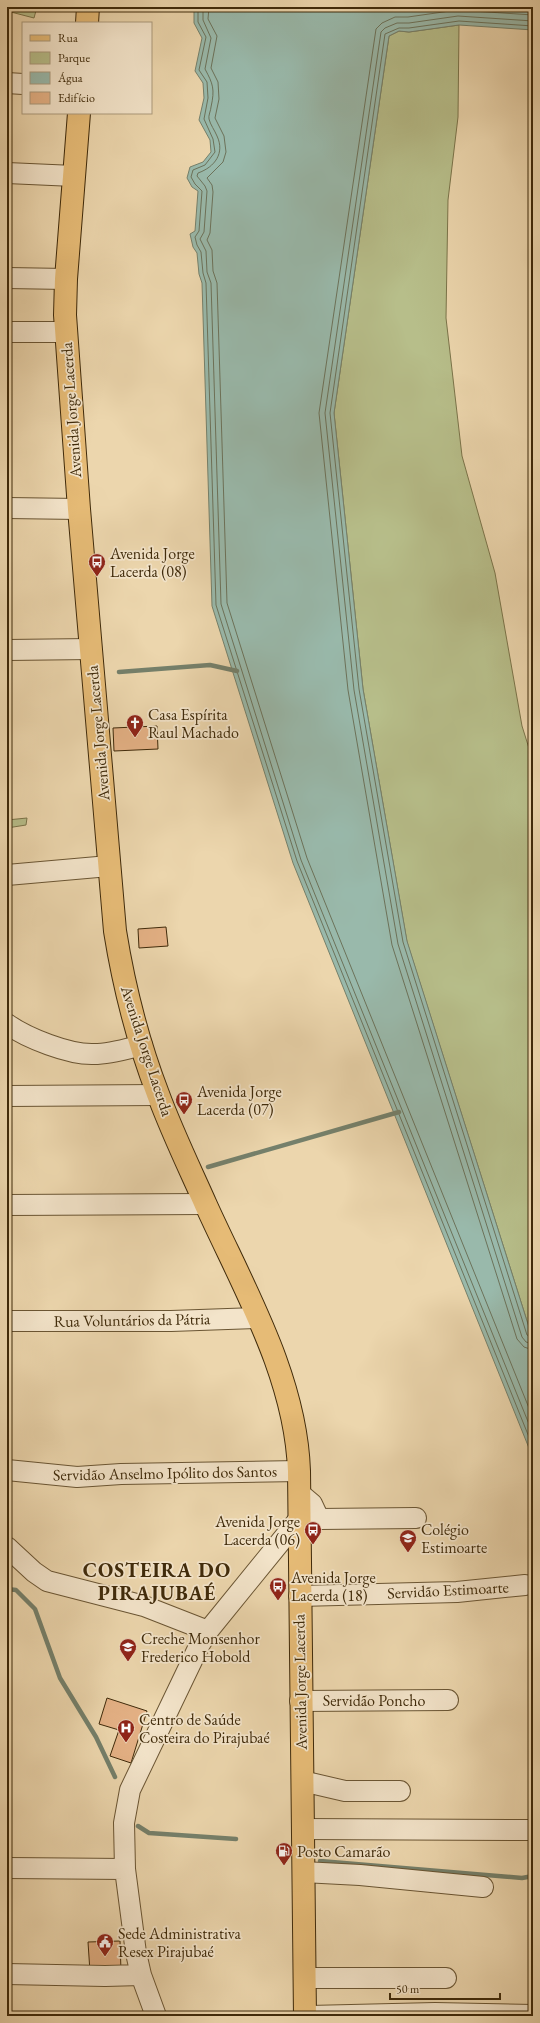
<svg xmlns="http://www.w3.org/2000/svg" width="540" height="2023" font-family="'EB Garamond',serif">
	<rect width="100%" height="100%" fill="#ecd6ad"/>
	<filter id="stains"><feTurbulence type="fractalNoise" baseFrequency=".005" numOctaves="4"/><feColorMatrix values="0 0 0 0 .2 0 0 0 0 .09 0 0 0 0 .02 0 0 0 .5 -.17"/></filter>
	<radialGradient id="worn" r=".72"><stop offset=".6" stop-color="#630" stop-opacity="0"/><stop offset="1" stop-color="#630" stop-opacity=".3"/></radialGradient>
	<path fill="#b7be8a" stroke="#7b744a" d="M7,7H37L34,18L7,11Z
		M459,25L458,117L448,200L446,318L462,456L495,573L522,726L533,761V1340L407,942L363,689L334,413L389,36L399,31L409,32Z
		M27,818L26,825L7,828V820Z"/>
	<path fill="#99b9ab" stroke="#75806b" d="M194,7H533V30L459,25L409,32L399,31L389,36L334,413L363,689L407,941L533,1340V1458L293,863L212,606L202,283L199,274L197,253L193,247L190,234L195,231L198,191L192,187L187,178L190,167L203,162L211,152L210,140L199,120L204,98L203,83L195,71L202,38L194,23Z"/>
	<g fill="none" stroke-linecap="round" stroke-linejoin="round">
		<path stroke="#6c725a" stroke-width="1" d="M198,7V22L206,37L199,70L207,82L208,98L204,119L213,139L215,152L205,165L193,170L191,177L195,184L202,191L199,231L195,237L197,245L201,252L203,273L206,283L216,605L297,861L533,1447
			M203,7V20L211,38L205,69C213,84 215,89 211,107C211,110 208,116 209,119C210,124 215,131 217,136C225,153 215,167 198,173L197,176L205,186L207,191L204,232L200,239L206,251L207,272L211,283L221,604L301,860L533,1434
			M209,7L208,19L217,36L211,68L218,82L219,99L215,118L224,136L226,152L223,162L207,178L212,185L213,192L210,233L207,240L212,250L213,271L217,283L227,603L307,858L533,1418
			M533,15L457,10L408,17H395L382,23L376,29L319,413L348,690L392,945L517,1339L524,1347L533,1350
			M533,21L458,16L409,23H397L385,28L381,32L325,413L354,690L398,944L522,1337L526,1342L533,1344
			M533,26L459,21L409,28H399L385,34L330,413L359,689L403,942L527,1335L533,1338"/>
		<path stroke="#75806b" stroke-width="4.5" d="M119,672L210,665L237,671
			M208,1167L399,1112
			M7,1589L16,1590L35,1609L60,1678L96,1737L115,1777
			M138,1826L149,1833L236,1839
			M320,1861L522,1878L533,1876"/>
	</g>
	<path fill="#e4b185" stroke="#3f2a0a" d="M157,726L158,749L114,751L113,728Z
		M166,927L168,946L139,948L138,929Z
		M107,1698L147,1711L131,1763L110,1756L119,1730L99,1724Z
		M120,1941L121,1971L90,1972L88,1942Z"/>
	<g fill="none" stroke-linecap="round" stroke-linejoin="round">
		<g stroke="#6a5533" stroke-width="22">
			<path id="minor" d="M7,83L23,84
				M7,173L74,176
				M7,278L66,279
				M7,332H66
				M7,508L79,509
				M7,650L91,649
				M7,875L109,866
				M7,1024C27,1038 69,1055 94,1054C110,1054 126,1049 142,1045
				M7,1096L158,1095
				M7,1205L206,1204
				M7,1321H171L258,1318
				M7,1470L77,1477L121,1474L299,1471
				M299,1493L312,1504L319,1519L416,1518
				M7,1547L34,1572L47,1581L144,1606L208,1631
				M299,1596L457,1592L525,1585
				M300,1701L448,1700
				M302,1781L345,1791H400
				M302,1829L533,1830
				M7,1868L125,1869
				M303,1872L360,1875L483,1887
				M7,1974L105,1976L141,1975
				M304,1978H446
				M156,2016L141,1975L136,1953L125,1869L124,1823L130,1790L200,1644L208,1631L299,1519
				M309,2016L435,2013L533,2015"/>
		</g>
		<g stroke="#3f2a0a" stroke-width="24">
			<path id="major" d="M87,23L88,7
				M79,113L66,279L65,315L79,509L115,931C124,987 138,1042 158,1094C172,1132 190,1169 206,1205C244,1289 296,1377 299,1471L305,2016"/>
		</g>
		<use href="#minor" stroke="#f3e4ca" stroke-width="20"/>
		<use href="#major" stroke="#e6bb76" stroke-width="22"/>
	</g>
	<defs>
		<g id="bus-pin" transform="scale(0.9)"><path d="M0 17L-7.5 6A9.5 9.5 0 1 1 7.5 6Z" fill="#8f2418" stroke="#f3e4ca"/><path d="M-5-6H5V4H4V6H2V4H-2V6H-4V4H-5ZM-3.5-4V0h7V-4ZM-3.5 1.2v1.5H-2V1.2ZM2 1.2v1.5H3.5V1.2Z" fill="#fff"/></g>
		<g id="church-pin" transform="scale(0.9)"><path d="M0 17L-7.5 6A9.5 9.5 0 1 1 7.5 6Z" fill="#8f2418" stroke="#f3e4ca"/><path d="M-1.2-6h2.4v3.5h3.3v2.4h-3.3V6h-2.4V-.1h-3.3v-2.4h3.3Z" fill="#fff"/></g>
		<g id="school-pin" transform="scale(0.9)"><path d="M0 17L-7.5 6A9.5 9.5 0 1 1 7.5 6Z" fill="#8f2418" stroke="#f3e4ca"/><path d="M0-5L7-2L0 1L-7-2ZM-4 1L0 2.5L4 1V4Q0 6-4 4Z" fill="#fff"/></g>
		<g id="hospital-pin" transform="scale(0.9)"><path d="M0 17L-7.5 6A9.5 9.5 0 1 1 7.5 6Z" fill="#8f2418" stroke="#f3e4ca"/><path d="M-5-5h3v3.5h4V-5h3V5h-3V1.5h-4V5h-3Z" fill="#fff"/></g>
		<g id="fuel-pin" transform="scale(0.9)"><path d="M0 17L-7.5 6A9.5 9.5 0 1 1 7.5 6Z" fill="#8f2418" stroke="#f3e4ca"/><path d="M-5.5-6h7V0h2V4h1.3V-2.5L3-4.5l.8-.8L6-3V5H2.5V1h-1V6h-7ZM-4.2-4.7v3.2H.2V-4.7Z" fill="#fff"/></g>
		<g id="civic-pin" transform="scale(0.9)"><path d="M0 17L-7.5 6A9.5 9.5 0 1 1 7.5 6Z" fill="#8f2418" stroke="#f3e4ca"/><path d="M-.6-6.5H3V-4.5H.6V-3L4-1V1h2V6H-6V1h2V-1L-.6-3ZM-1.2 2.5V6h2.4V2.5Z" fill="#fff"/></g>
	</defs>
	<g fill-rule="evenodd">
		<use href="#bus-pin" x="97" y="562"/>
		<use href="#church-pin" x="135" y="723"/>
		<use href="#bus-pin" x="184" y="1100"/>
		<use href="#bus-pin" x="313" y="1530"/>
		<use href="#school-pin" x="408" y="1538"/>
		<use href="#bus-pin" x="278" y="1586"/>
		<use href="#school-pin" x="128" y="1647"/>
		<use href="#hospital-pin" x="126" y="1728"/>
		<use href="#fuel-pin" x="284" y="1851"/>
		<use href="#civic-pin" x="105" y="1942"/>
	</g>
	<g text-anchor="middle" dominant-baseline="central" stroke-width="3.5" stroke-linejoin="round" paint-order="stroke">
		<g font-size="16" fill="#3f2a0a" stroke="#f3e4ca">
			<text transform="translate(71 410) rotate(-94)">Avenida Jorge Lacerda</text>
			<text transform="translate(98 733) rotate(-95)">Avenida Jorge Lacerda</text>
			<text transform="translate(147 1051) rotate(72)">Avenida Jorge Lacerda</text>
			<text transform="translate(132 1320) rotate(-1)">Rua Voluntários da Pátria</text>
			<text transform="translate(165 1473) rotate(-1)">Servidão Anselmo Ipólito dos Santos</text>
			<text transform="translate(448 1590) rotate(-3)">Servidão Estimoarte</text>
			<text transform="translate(300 1682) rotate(-91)">Avenida Jorge Lacerda</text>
			<text x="374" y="1700">Servidão Poncho</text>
		</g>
		<g font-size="16" fill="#3f2a0a" stroke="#f3e4ca" text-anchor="start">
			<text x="110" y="553">Avenida Jorge<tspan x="110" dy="18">Lacerda (08)</tspan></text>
			<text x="148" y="714">Casa Espírita<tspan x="148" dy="18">Raul Machado</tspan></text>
			<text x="197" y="1091">Avenida Jorge<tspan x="197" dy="18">Lacerda (07)</tspan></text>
			<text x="300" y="1521" text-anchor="end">Avenida Jorge<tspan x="300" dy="18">Lacerda (06)</tspan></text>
			<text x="421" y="1529">Colégio<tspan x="421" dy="18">Estimoarte</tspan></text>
			<text x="291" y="1577">Avenida Jorge<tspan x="291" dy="18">Lacerda (18)</tspan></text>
			<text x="141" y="1638">Creche Monsenhor<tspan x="141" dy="18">Frederico Hobold</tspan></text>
			<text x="139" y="1719">Centro de Saúde<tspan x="139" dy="18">Costeira do Pirajubaé</tspan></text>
			<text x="297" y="1851">Posto Camarão</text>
			<text x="118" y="1933">Sede Administrativa<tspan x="118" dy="18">Resex Pirajubaé</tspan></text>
		</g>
		<g font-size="20" font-weight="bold" letter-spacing="1" fill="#3f2a0a" stroke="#f3e4ca">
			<text x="157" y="1570">COSTEIRA DO<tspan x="157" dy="23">PIRAJUBAÉ</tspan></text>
		</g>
	</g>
	<rect width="540" height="2023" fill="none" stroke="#ecd6ad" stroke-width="24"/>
	<rect x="8" y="8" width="524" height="2007" fill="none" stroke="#3f2a0a" stroke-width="2"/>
	<rect x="12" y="12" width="516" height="1999" fill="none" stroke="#3f2a0a"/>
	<rect x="22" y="22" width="130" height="92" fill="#f3e4ca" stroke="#ab9a7d"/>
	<rect x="30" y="35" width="20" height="6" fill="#e6bb76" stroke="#ab9a7d"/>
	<text x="58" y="42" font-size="12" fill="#3f2a0a">Rua</text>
	<rect x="30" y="52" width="20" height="12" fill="#b7be8a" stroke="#ab9a7d"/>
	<text x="58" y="62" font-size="12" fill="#3f2a0a">Parque</text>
	<rect x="30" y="72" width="20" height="12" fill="#99b9ab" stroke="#ab9a7d"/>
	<text x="58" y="82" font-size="12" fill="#3f2a0a">Água</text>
	<rect x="30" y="92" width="20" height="12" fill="#e4b185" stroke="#ab9a7d"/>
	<text x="58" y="102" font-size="12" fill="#3f2a0a">Edifício</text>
	<path d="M390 1993v6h110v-6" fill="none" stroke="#3f2a0a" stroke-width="2"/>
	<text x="396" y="1993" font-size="12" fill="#3f2a0a" stroke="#f3e4ca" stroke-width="3" paint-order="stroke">50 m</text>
	<rect width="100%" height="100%" filter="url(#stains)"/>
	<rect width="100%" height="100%" fill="url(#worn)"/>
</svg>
